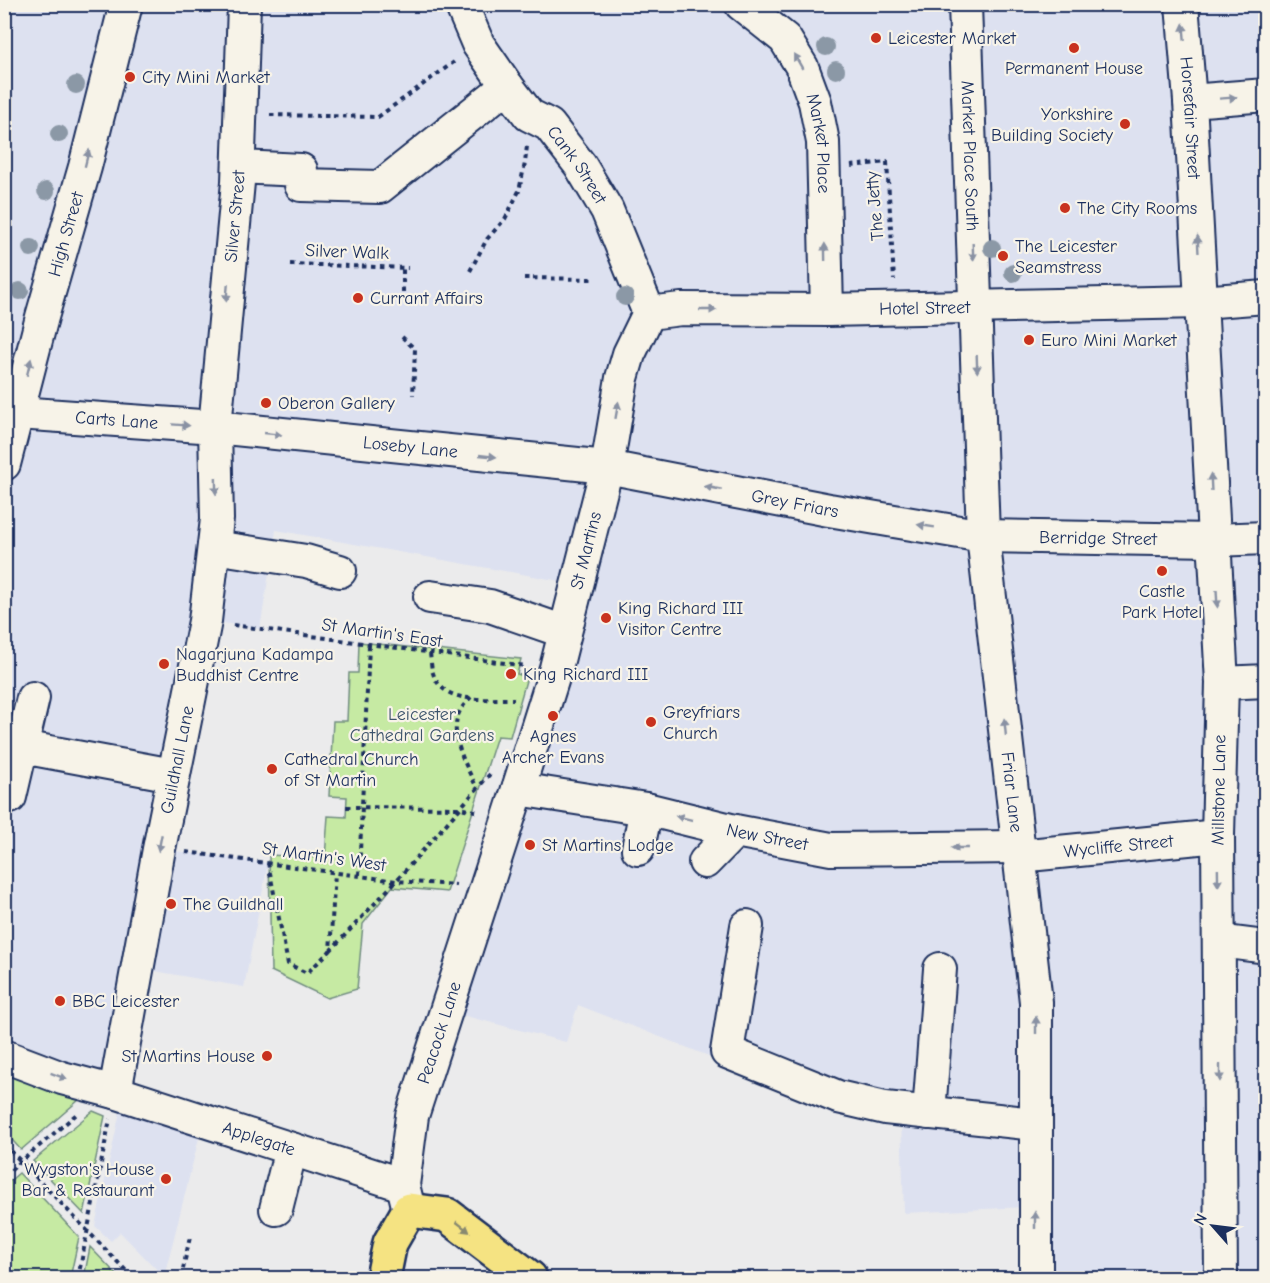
<svg xmlns="http://www.w3.org/2000/svg" width="1270" height="1283" font-family="'Comic Neue',sans-serif">
	<rect width="100%" height="100%" fill="#ebebec"/>
	<filter id="ink" filterUnits="userSpaceOnUse"><feTurbulence type="fractalNoise" baseFrequency=".0167" numOctaves="2"/><feDisplacementMap in="SourceGraphic" scale="12" xChannelSelector="R" yChannelSelector="G"/><feConvolveMatrix kernelMatrix="1 2 1 2 8 2 1 2 1" color-interpolation-filters="sRGB"/></filter>
	<g filter="url(#ink)">
		<path fill="#dde1f0" d="M4,5H1265V1278H1036L1026,1207L904,1213L901,1119L850,1111L578,1005L566,1042L446,1011L577,584L276,530L260,629L205,620L168,850L268,863L244,987L138,968L115,1092L5,1050Z
			M120,1112L200,1134L164,1277L120,1232L111,1241L95,1226Z"/>
		<path fill="#c6eaa3" stroke="#708c80" stroke-width="1.5" d="M359,642L521,659L517,674L527,677L510,737L497,736L447,892L392,887L363,924L357,989L327,998L271,971L269,855L325,858L328,816L346,817L347,797L329,796L333,721H347L349,673H358Z
			M12,1072L80,1099L21,1150L5,1132V1082Z
			M93,1111L105,1116L84,1214L33,1161Z
			M19,1173L79,1237L70,1278H13L5,1275V1185Z
			M90,1247L120,1278H84Z"/>
		<g fill="none" stroke-linecap="round" stroke-linejoin="round">
			<g stroke="#1b2f5e" stroke-width="36">
				<g id="minor">
					<path id="s1" d="M461,4L478,44L507,86L529,115L549,125L580,165L607,210L649,313"/>
					<path id="s2" d="M741,4L785,39L802,67L815,102L823,142L827,310"/>
					<path id="s3" d="M965,4L983,536L1036,1002V1278"/>
					<path id="s4" d="M1182,4L1190,101L1222,683L1218,836L1221,1278"/>
					<path d="M1190,101L1266,95"/>
					<path d="M239,167L301,170V185L380,187L507,86"/>
					<path id="s5" d="M649,313L681,309L827,310L1201,302L1266,297"/>
					<path id="s6" d="M18,413L215,427L607,467L829,510L983,536L1214,540L1266,538"/>
					<path id="s7" d="M4,464L42,317L85,167L126,4"/>
					<path d="M214,547L306,561L340,571"/>
					<path d="M430,597L490,606L565,632"/>
					<path d="M1222,683L1266,681"/>
					<path d="M22,747L173,775"/>
					<path id="s8" d="M518,789L646,809L735,831L831,849L1018,847"/>
					<path d="M10,797L33,698"/>
					<path d="M638,849L646,809"/>
					<path id="s9" d="M1019,856L1218,836"/>
					<path d="M705,862L735,831"/>
					<path d="M747,926L727,1052L838,1097L885,1108L1035,1124"/>
					<path d="M1219,941L1266,947"/>
					<path id="s10" d="M4,1056L62,1078L115,1092L403,1185"/>
					<path id="s11" d="M115,1092L159,849L205,621L217,519L215,427L238,182L244,4"/>
					<path d="M929,1113L940,969"/>
					<path d="M276,1209L291,1149"/>
					<path id="s12" d="M409,1210L403,1185L412,1116L518,789L556,668L607,467L622,378L629,354L649,313"/>
				</g>
			</g>
			<g stroke="#1b2f5e" stroke-width="38">
				<path id="major" d="M383,1278L390,1243L409,1210L447,1215L530,1278"/>
			</g>
			<path stroke="#1b2f5e" stroke-width="4" stroke-dasharray="4.5 4.5" stroke-linecap="butt" d="M270,115L378,117L454,62
				M851,166L887,162L894,280
				M290,264L408,268
				M470,271L487,239L505,219L519,191L525,163L527,146
				M524,278L594,279
				M403,292V267
				M402,337L415,349L413,395
				M233,625L526,666
				M430,654C431,660 431,668 433,673C443,706 487,698 514,699
				M471,697C463,705 456,714 456,726C454,744 469,772 477,788
				M346,807L460,808L480,812
				M186,852L396,881L456,885
				M268,863L288,964L307,973L330,951L335,873
				M359,875L369,645
				M330,951L396,881L490,774
				M4,1144L133,1278
				M4,1176L79,1112
				M78,1278L110,1119
				M181,1278L190,1237"/>
			<use href="#minor" stroke="#f7f3e8" stroke-width="32"/>
			<use href="#major" stroke="#f5e382" stroke-width="33"/>
		</g>
		<g fill="#8b98a6">
			<circle cx="826" cy="47" r="9"/>
			<circle cx="836" cy="70" r="9"/>
			<circle cx="76" cy="85" r="9"/>
			<circle cx="59" cy="134" r="9"/>
			<circle cx="46" cy="191" r="9"/>
			<circle cx="31" cy="248" r="9"/>
			<circle cx="992" cy="248" r="9"/>
			<circle cx="1013" cy="273" r="9"/>
			<circle cx="20" cy="291" r="9"/>
			<circle cx="625" cy="297" r="9"/>
		</g>
		<defs><path id="oneway-solid" d="M-6-.8H1V-3.2L6.5 0L1 3.2V.8H-6Z" transform="scale(1.5)"/></defs>
		<g fill="#8991a3">
			<use href="#oneway-solid" transform="translate(1184 32) rotate(-95)"/>
			<use href="#oneway-solid" transform="translate(798 61) rotate(-120)"/>
			<use href="#oneway-solid" transform="translate(1228 98) rotate(-4)"/>
			<use href="#oneway-solid" transform="translate(87 158) rotate(-76)"/>
			<use href="#oneway-solid" transform="translate(1198 244) rotate(-93)"/>
			<use href="#oneway-solid" transform="translate(825 252) rotate(-91)"/>
			<use href="#oneway-solid" transform="translate(973 252) rotate(88)"/>
			<use href="#oneway-solid" transform="translate(227 293) rotate(95)"/>
			<use href="#oneway-solid" transform="translate(708 310)"/>
			<use href="#oneway-solid" transform="translate(977 364) rotate(88)"/>
			<use href="#oneway-solid" transform="translate(29 367) rotate(-76)"/>
			<use href="#oneway-solid" transform="translate(617 410) rotate(-80)"/>
			<use href="#oneway-solid" transform="translate(181 425) rotate(4)"/>
			<use href="#oneway-solid" transform="translate(273 434) rotate(6)"/>
			<use href="#oneway-solid" transform="translate(488 456) rotate(6)"/>
			<use href="#oneway-solid" transform="translate(1211 482) rotate(-93)"/>
			<use href="#oneway-solid" transform="translate(216 486) rotate(89)"/>
			<use href="#oneway-solid" transform="translate(713 488) rotate(-169)"/>
			<use href="#oneway-solid" transform="translate(926 526) rotate(-171)"/>
			<use href="#oneway-solid" transform="translate(1217 599) rotate(87)"/>
			<use href="#oneway-solid" transform="translate(1005 727) rotate(-96)"/>
			<use href="#oneway-solid" transform="translate(684 818) rotate(-166)"/>
			<use href="#oneway-solid" transform="translate(160 843) rotate(101)"/>
			<use href="#oneway-solid" transform="translate(960 848) rotate(180)"/>
			<use href="#oneway-solid" transform="translate(1218 878) rotate(89)"/>
			<use href="#oneway-solid" transform="translate(1036 1025) rotate(-90)"/>
			<use href="#oneway-solid" transform="translate(1220 1073) rotate(90)"/>
			<use href="#oneway-solid" transform="translate(59 1076) rotate(20)"/>
			<use href="#oneway-solid" transform="translate(1035 1220) rotate(-90)"/>
		</g>
		<use fill="#888970" href="#oneway-solid" transform="translate(463 1227) rotate(38)"/>
	</g>
	<g fill="#c8321e" stroke="#f7f3e8" stroke-width="2">
		<circle cx="876" cy="38" r="6"/>
		<circle cx="1074" cy="48" r="6"/>
		<circle cx="130" cy="77" r="6"/>
		<circle cx="1125" cy="124" r="6"/>
		<circle cx="1065" cy="208" r="6"/>
		<circle cx="1003" cy="256" r="6"/>
		<circle cx="358" cy="298" r="6"/>
		<circle cx="1029" cy="340" r="6"/>
		<circle cx="266" cy="403" r="6"/>
		<circle cx="1162" cy="571" r="6"/>
		<circle cx="606" cy="618" r="6"/>
		<circle cx="164" cy="664" r="6"/>
		<circle cx="511" cy="674" r="6"/>
		<circle cx="553" cy="716" r="6"/>
		<circle cx="651" cy="722" r="6"/>
		<circle cx="272" cy="769" r="6"/>
		<circle cx="530" cy="845" r="6"/>
		<circle cx="171" cy="904" r="6"/>
		<circle cx="60" cy="1001" r="6"/>
		<circle cx="267" cy="1056" r="6"/>
		<circle cx="166" cy="1179" r="6"/>
	</g>
	<g text-anchor="middle" dominant-baseline="central" stroke-width="4.5" stroke-linejoin="round" paint-order="stroke">
		<g font-size="18" fill="#1b2f5e" stroke="#f7f3e8" text-anchor="start">
			<text x="888" y="38">Leicester Market</text>
			<text x="1074" y="68" text-anchor="middle">Permanent House</text>
			<text x="142" y="77">City Mini Market</text>
			<text x="1113" y="114" text-anchor="end">Yorkshire<tspan x="1113" dy="21">Building Society</tspan></text>
			<text x="1077" y="208">The City Rooms</text>
			<text x="1015" y="246">The Leicester<tspan x="1015" dy="21">Seamstress</tspan></text>
			<text x="370" y="298">Currant Affairs</text>
			<text x="1041" y="340">Euro Mini Market</text>
			<text x="278" y="403">Oberon Gallery</text>
			<text x="1162" y="591" text-anchor="middle">Castle<tspan x="1162" dy="21">Park Hotel</tspan></text>
			<text x="618" y="608">King Richard III<tspan x="618" dy="21">Visitor Centre</tspan></text>
			<text x="176" y="654">Nagarjuna Kadampa<tspan x="176" dy="21">Buddhist Centre</tspan></text>
			<text x="523" y="674">King Richard III</text>
			<text x="663" y="712">Greyfriars<tspan x="663" dy="21">Church</tspan></text>
			<text x="553" y="736" text-anchor="middle">Agnes<tspan x="553" dy="21">Archer Evans</tspan></text>
			<text x="284" y="759">Cathedral Church<tspan x="284" dy="21">of St Martin</tspan></text>
			<text x="542" y="845">St Martins Lodge</text>
			<text x="183" y="904">The Guildhall</text>
			<text x="72" y="1001">BBC Leicester</text>
			<text x="255" y="1056" text-anchor="end">St Martins House</text>
			<text x="154" y="1169" text-anchor="end">Wygston's House<tspan x="154" dy="21">Bar &amp; Restaurant</tspan></text>
		</g>
		<g font-size="18" fill="#1b2f5e" stroke="#f7f3e8">
			<text stroke="none"><textPath href="#s4" startOffset="114">Horsefair Street</textPath></text>
			<text stroke="none"><textPath href="#s2" startOffset="168">Market Place</textPath></text>
			<text stroke="none"><textPath href="#s3" startOffset="152">Market Place South</textPath></text>
			<text stroke="none"><textPath href="#s1" startOffset="202">Cank Street</textPath></text>
			<text transform="translate(875 206) rotate(-95)">The Jetty</text>
			<text stroke="none"><textPath href="#s11" startOffset="886">Silver Street</textPath></text>
			<text stroke="none"><textPath href="#s7" startOffset="238">High Street</textPath></text>
			<text transform="translate(347 252) rotate(2)">Silver Walk</text>
			<text stroke="none"><textPath href="#s5" startOffset="276">Hotel Street</textPath></text>
			<text stroke="none"><textPath href="#s6" startOffset="99">Carts Lane</textPath></text>
			<text stroke="none"><textPath href="#s6" startOffset="394">Loseby Lane</textPath></text>
			<text stroke="none"><textPath href="#s6" startOffset="783">Grey Friars</textPath></text>
			<text stroke="none"><textPath href="#s6" startOffset="1089">Berridge Street</textPath></text>
			<text stroke="none"><textPath href="#s12" startOffset="687">St Martins</textPath></text>
			<text transform="translate(382 633) rotate(8)">St Martin's East</text>
			<text stroke="none"><textPath href="#s11" startOffset="338">Guildhall Lane</textPath></text>
			<text transform="translate(1219 790) rotate(-89)">Millstone Lane</text>
			<text stroke="none"><textPath href="#s3" startOffset="790">Friar Lane</textPath></text>
			<text stroke="none"><textPath href="#s8" startOffset="254">New Street</textPath></text>
			<text stroke="none"><textPath href="#s9" startOffset="100">Wycliffe Street</textPath></text>
			<text transform="translate(324 857) rotate(8)">St Martin's West</text>
			<text stroke="none"><textPath href="#s12" startOffset="183">Peacock Lane</textPath></text>
			<text stroke="none"><textPath href="#s10" startOffset="268">Applegate</textPath></text>
		</g>
		<g font-size="18" fill="#3d546c" stroke="#f7f3e8">
			<text x="422" y="714">Leicester<tspan x="422" dy="21">Cathedral Gardens</tspan></text>
		</g>
	</g>
	<rect width="1270" height="1283" fill="none" stroke="#f7f3e8" stroke-width="24"/>
	<rect x="12" y="12" width="1246" height="1259" fill="none" stroke="#1b2f5e" stroke-width="2" filter="url(#ink)"/>
	<g transform="translate(1213 1226) rotate(298)" stroke="#f7f3e8" stroke-width="4.5" paint-order="stroke">
	<path d="M0-4.5L10 22L0 15L-10 22Z" fill="#1b2f5e"/>
	<text y="-9" font-size="16" font-weight="bold" text-anchor="middle" fill="#1b2f5e">N</text>
	</g>
</svg>
